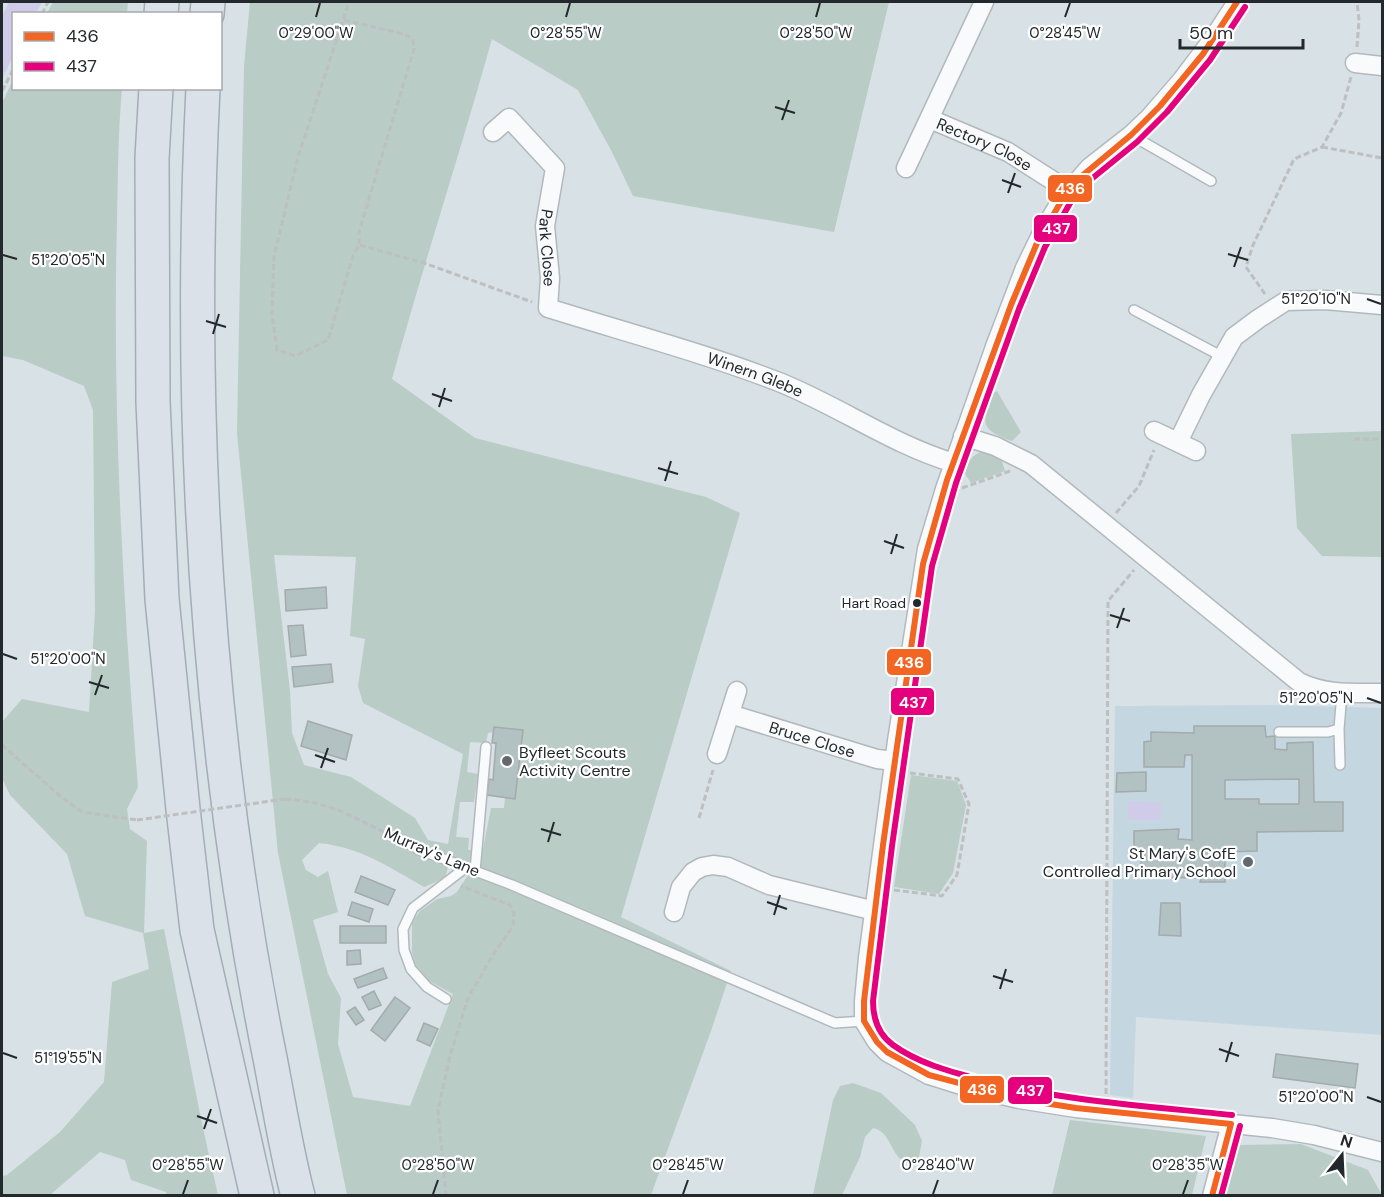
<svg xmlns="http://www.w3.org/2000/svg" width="1384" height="1197" font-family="'DM Sans',sans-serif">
	<rect width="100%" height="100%" fill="#d8e1e5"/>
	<path fill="#c4d6df" d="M1272,705L1382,708V1035L1136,1017L1133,1098L1110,1095L1115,706Z"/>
	<path fill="#b9ccc5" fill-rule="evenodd" d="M53,2H128L127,13H47Z
		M250,2H889L834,232L633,196L612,152L578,90L492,39C460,153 423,266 392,379L475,438L706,497L740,513L621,917L731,971L711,1031L651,1195H347L278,853L237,433L244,66ZM274,555L356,557L350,636L365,639L358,686L363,703L463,754L448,844L428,840L415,818L351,777L304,765L292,733L290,691ZM493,732L492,743L496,744L493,779H489L487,795L505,797L504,808H491L483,849L468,850L469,838L456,837L460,802H474L478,774L467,772L470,742L486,743L488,733ZM319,843C362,848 387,866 424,887L445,878L448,867L468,875L457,892L451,896L437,899L420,911L412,922V952L415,964L429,981L453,994L410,1106L353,1097L338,1044L341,998L328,974L313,920L338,912L328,871L318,877L306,870L302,860Z
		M13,80L14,88L122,89C118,132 118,176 117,220C112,410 123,598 138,787L127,809L130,829L147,841L144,933L164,929L201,1119L218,1195H167L166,1192L131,1180L125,1160L100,1152L50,1195H2V1176L7,1175L60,1132L104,1082L112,982L149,969L143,933L85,916L67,854L10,795L2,778V722L22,699L89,712L95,611L93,410L84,386L23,360L2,356V103Z
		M997,391L1021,432L1012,441C979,429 982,424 993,393Z
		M1382,431V557L1322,556L1297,528L1291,434Z
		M983,451L1001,458L1005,471L971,483L965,474C968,462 970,456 983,451Z
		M911,775L957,781L966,805L953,873L939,894L894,887Z
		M853,1083L881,1093L915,1125L922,1141L919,1157L907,1163C889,1155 892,1132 873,1128L865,1137L860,1157L842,1195H813L833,1100L840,1086Z
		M1070,1120L1206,1136L1192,1195H1052Z
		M1301,1144L1368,1170L1382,1195H1223L1237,1145Z"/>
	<path fill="#d0cbe9" d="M9,2H42L36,13L14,14L13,56L2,79V16Z
		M1129,801L1161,803V820H1128Z"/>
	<path fill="#b2c1c2" stroke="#a3abac" stroke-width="1.5" fill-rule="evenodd" d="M326,587L327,608L286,611L285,590Z
		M303,625L306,655L291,657L288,626Z
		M331,664L333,682L294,687L292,667Z
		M308,721L352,735L346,760L301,746Z
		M1194,726H1265L1266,737L1275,736V749L1287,750V743L1313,742L1314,802H1343V831L1257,832V851L1225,852V882H1200L1201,878L1141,877V858H1134V831L1179,829L1178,839L1192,840V755H1185L1184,767H1144V742L1151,741V732L1194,733ZM1299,779V804H1259V799H1225V780Z
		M494,727L523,730L515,799L487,795L489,779L493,780L496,743H492Z
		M1146,772V791L1116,792L1117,773Z
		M361,876L395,890L388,905L355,892Z
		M352,902L373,909L369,922L348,915Z
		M1161,903H1180L1181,936L1159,935Z
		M340,926H386V943H340Z
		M360,950L361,964L347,965V951Z
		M383,968L387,978L358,988L354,979Z
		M374,991L381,1005L369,1010L362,997Z
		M395,997L410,1008L385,1041L371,1030Z
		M355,1007L364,1020L356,1025L347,1012Z
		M424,1023L438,1029L430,1046L417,1040Z
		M1276,1054L1358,1064L1355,1088L1273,1077Z"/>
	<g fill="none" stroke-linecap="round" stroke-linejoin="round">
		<g stroke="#b2b9bd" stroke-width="12">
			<path id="service" d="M1131,135L1211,181
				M1134,310L1223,357
				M1339,729L1340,765
				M1279,732H1328L1339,729L1342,692
				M402,840L420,850L512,885L835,1023L864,1021
				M475,871L486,747
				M446,999L427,987L411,969L404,950L403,929L413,908L465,868"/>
		</g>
		<g stroke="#b2b9bd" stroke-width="21">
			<g id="minor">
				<path d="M1237,2L1213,39L1182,80L1150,117L1131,135L1090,167L1062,199L1042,233L1025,268L996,344L945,489L927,549L897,741L868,958L864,1001V1021L877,1042L887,1052L929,1075L967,1087L1019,1099L1076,1108L1272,1128L1314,1135L1382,1152"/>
				<path d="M1355,63L1382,66"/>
				<path id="s1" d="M930,119L1008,152L1069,191"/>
				<path id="s2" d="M493,132L509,118L555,168L545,226L550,278L548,308C625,332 704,353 779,382C839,406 893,445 954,463"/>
				<path d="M906,168L984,2"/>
				<path d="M1154,431L1196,451"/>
				<path d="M963,436L995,446L1031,464L1299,682C1325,695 1354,693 1382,693"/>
				<path d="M1178,442L1201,395L1234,337L1258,319L1286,301L1325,300L1382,305"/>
				<path id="s3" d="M730,714L877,759L895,761"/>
				<path d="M717,754L737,691"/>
				<path d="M674,912L681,887L693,872L702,867L713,865L728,867L769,885L875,911"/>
				<path d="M1212,1196L1231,1124"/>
			</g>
		</g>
		<g stroke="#a4adb7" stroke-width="36">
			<path id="motorway" d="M161,14L162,2
				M207,14L208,2
				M156,88L152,158L153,402L162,599L183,809L197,930L257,1196
				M203,88C187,412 206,740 270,1058C279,1104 286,1150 298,1196"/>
		</g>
		<path stroke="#bdbfc1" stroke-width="3" stroke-dasharray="6 3" stroke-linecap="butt" d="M348,5L298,157L274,256L272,315L277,350L295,356L328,340L353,256L359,245L424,263L532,302
			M42,14L48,2
			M344,20L404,34L413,39L414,49L359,232V245
			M1357,47L1359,20L1357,2
			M2,91L14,68
			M1322,147L1382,158
			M1265,294L1246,267L1253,245L1294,159L1322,147L1341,113L1351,77
			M1354,439H1382
			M962,488L1010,471
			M1116,513L1139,486L1154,450
			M2,745L60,796L82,812L137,820
			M285,799C330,802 351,816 390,835
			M699,818L713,770
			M894,890L942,896L957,875L969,804L958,779L910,773
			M1106,1094L1108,601L1134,570
			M446,1196L438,1110L450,1056L468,998L491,958L513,926L514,913L510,905L461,886"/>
		<use href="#service" stroke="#f9fafb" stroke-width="9"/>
		<use href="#minor" stroke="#f9fafb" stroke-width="18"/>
		<use href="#motorway" stroke="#dbe1e8" stroke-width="33"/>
		<path stroke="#bdbfc1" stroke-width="3" stroke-dasharray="6 3" stroke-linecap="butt" d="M137,820L285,799"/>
		<g stroke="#fff" stroke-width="10">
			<path id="bus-1" d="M1231,1124L1076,1108L1019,1099L929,1075L887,1052L877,1042L864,1021V1001L883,845L923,564L947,480L1011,305L1037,243L1066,193L1083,175L1131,135L1160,106L1203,54L1237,2
				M1212,1196L1231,1124"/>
		</g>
		<g stroke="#fff" stroke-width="10">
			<path id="bus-2" d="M1232,1115C1147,1106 1061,1101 978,1079C948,1071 918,1063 893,1045C878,1034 873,1019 873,1001L892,846L932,566L956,483L1019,309L1045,247L1073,198L1089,181L1137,142L1167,112L1210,60L1245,7
				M1221,1196L1240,1126"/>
		</g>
		<use href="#bus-1" stroke="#f26522" stroke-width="6"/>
		<use href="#bus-2" stroke="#e5007d" stroke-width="6"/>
	</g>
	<path fill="none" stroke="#22282b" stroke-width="2" d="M316,17L320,3M566,17L570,3M816,17L820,3M1065,17L1070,3M775,107L795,113M782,120L789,100M1002,180L1021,187M1008,193L1015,173M1228,254L1248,260M3,255L17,259M1234,267L1241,247M1367,299L1381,304M206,321L226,327M213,334L219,314M432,394L452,401M439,407L445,388M658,468L678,474M665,481L671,461M884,541L904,548M891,554L897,534M1110,615L1130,621M1117,628L1124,608M3,654L17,659M89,682L109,688M95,695L102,675M1367,698L1381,703M315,755L335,762M321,768L328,748M541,829L561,835M548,842L554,822M767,902L787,909M774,915L780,895M993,976L1013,982M1000,989L1006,969M1219,1049L1239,1056M3,1053L17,1058M1226,1062L1232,1042M1367,1097L1381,1102M197,1116L217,1123M204,1129L211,1109M183,1194L188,1180M433,1194L438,1180M683,1194L688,1180M933,1194L938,1180M1183,1194L1188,1180"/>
	<circle fill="#22282b" stroke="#fff" stroke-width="2" cx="917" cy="603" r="5"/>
	<g fill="#62696c" stroke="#fff" stroke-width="2">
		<circle cx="507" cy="761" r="6"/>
		<circle cx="1248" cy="862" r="6"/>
	</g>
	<g text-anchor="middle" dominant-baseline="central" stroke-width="4.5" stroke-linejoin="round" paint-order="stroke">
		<g font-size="14" fill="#22282b" stroke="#fff" text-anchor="end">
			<text x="906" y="603">Hart Road</text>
		</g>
		<g font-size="16" fill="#22282b" stroke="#fff">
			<text stroke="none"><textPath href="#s1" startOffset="60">Rectory Close</textPath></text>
			<text stroke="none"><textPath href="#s2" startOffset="170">Park Close</textPath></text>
			<text stroke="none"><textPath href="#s2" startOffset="448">Winern Glebe</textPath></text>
			<text stroke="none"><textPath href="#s3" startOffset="86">Bruce Close</textPath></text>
			<text transform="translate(432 852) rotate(23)">Murray's Lane</text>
		</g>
		<g font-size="16" fill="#22282b" stroke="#fff" text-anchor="start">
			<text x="519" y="752">Byfleet Scouts<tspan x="519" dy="18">Activity Centre</tspan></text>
			<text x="1236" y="853" text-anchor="end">St Mary's CofE<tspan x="1236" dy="18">Controlled Primary School</tspan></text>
		</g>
	</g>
	<g font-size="15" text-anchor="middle" fill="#22282b" stroke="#fff" stroke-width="4.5" stroke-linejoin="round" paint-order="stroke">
		<text x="316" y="38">0°29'00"W</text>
		<text x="566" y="38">0°28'55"W</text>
		<text x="816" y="38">0°28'50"W</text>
		<text x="1065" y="38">0°28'45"W</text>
		<text x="68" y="265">51°20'05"N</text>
		<text x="1316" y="304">51°20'10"N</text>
		<text x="68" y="664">51°20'00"N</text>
		<text x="1316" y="703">51°20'05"N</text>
		<text x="68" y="1063">51°19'55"N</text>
		<text x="1316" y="1102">51°20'00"N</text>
		<text x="188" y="1170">0°28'55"W</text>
		<text x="438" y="1170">0°28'50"W</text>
		<text x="688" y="1170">0°28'45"W</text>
		<text x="938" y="1170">0°28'40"W</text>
		<text x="1188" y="1170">0°28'35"W</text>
	</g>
	<g stroke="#fff" stroke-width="2">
		<rect x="1047" y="174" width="46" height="29" rx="6" fill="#f26522"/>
		<rect x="1033" y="214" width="45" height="29" rx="6" fill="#e5007d"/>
		<rect x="886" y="648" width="46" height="28" rx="6" fill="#f26522"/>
		<rect x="890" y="687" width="45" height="29" rx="6" fill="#e5007d"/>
		<rect x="959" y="1075" width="46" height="29" rx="6" fill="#f26522"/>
		<rect x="1007" y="1076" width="46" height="29" rx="6" fill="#e5007d"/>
	</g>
	<g font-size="16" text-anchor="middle" font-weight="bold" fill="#fff">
		<text x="1070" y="194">436</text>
		<text x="1056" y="234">437</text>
		<text x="909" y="668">436</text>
		<text x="913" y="708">437</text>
		<text x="982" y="1095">436</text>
		<text x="1030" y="1096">437</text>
	</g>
	<rect width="1384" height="1197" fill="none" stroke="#22282b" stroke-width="6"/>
	<rect x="12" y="12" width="210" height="78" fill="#ffffff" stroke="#a7a9aa" stroke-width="1.5"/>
	<rect x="24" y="32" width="30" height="9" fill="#f26522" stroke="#a7a9aa" stroke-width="1.5"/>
	<text x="66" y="42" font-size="18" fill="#22282b">436</text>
	<rect x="24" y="62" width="30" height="9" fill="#e5007d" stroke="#a7a9aa" stroke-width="1.5"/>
	<text x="66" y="72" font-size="18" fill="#22282b">437</text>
	<g transform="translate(1342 1155) rotate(18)" stroke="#ffffff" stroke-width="4.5" paint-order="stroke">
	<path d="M0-4.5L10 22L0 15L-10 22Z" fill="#22282b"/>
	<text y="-9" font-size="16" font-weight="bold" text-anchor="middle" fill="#22282b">N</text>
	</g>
	<path d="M1180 39v9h123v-9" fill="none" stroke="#22282b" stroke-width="3"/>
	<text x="1189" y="39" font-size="18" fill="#22282b" stroke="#ffffff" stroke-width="4.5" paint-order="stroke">50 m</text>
</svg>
